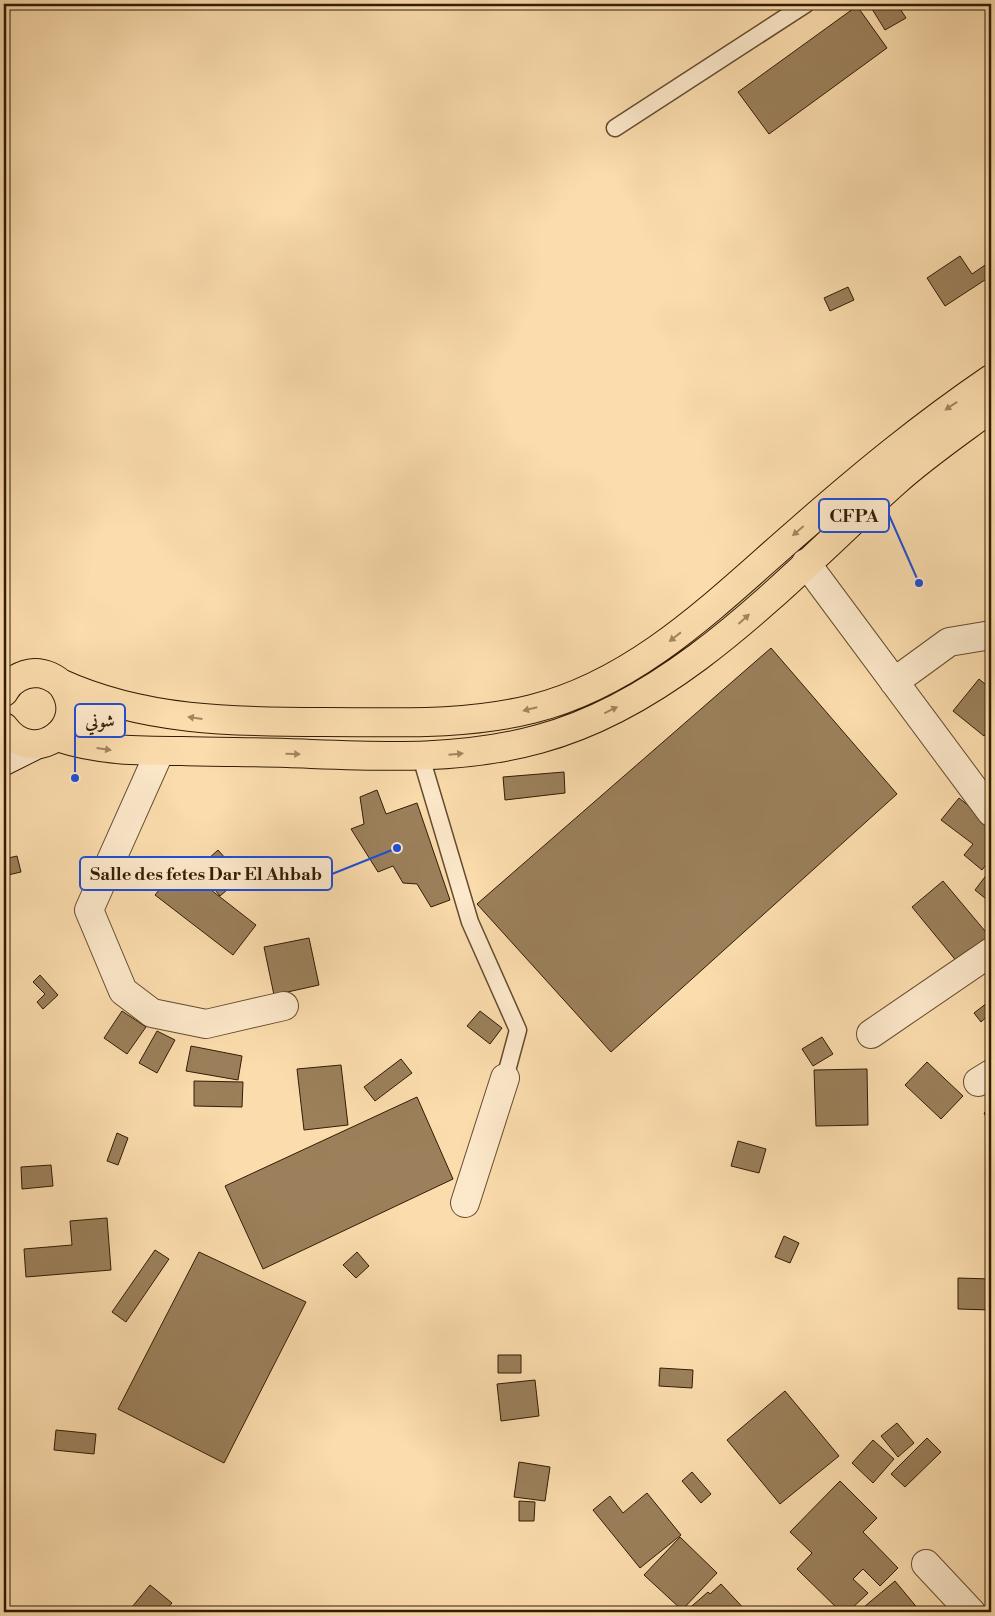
<svg xmlns="http://www.w3.org/2000/svg" width="995" height="1616" font-family="'Libre Bodoni',Amiri,serif">
	<rect width="100%" height="100%" fill="#fbdcad"/>
	<filter id="stains"><feTurbulence type="fractalNoise" baseFrequency=".004" numOctaves="4"/><feColorMatrix values="0 0 0 0 .2 0 0 0 0 .09 0 0 0 0 .02 0 0 0 .5 -.17"/></filter>
	<radialGradient id="worn" r=".72"><stop offset=".6" stop-color="#630" stop-opacity="0"/><stop offset="1" stop-color="#630" stop-opacity=".3"/></radialGradient>
	<path fill="#9b805b" stroke="#321c03" d="M869,4H897L906,18L885,30Z
		M857,6L887,48L769,134L738,92Z
		M960,256L972,274L991,261V276L945,306L927,278Z
		M848,287L854,300L830,311L824,298Z
		M771,648L897,794L611,1052L477,904Z
		M979,679L991,689V726L984,736L953,711Z
		M564,772L565,793L505,800L503,777Z
		M377,790L386,814L417,803L450,900L431,907L417,884L403,883L393,866L378,872L351,829L364,824L360,797Z
		M959,798L991,824V858L982,870L964,855L973,844L941,820Z
		M218,850L242,877L220,896L197,869Z
		M17,856L21,872L8,875L4,859Z
		M179,865L256,925L233,955L155,895Z
		M991,869V903L975,890Z
		M943,881L990,937L958,963L912,907Z
		M309,938L319,985L274,995L264,947Z
		M40,975L58,995L43,1009L37,1002L45,994L33,982Z
		M987,1003L991,1013L981,1022L974,1013Z
		M122,1011L146,1027L127,1054L104,1038Z
		M480,1011L502,1028L490,1044L467,1026Z
		M157,1031L175,1040L157,1073L139,1063Z
		M822,1037L833,1054L813,1066L802,1049Z
		M191,1046L242,1056L238,1080L186,1071Z
		M401,1059L412,1073L375,1101L364,1087Z
		M927,1062L963,1096L941,1119L905,1085Z
		M341,1065L348,1125L304,1130L297,1069Z
		M867,1069L868,1125L816,1126L814,1070Z
		M194,1081L243,1082L242,1107L194,1106Z
		M417,1097L453,1179L263,1269L225,1186Z
		M991,1109V1126L984,1113Z
		M117,1133L128,1138L118,1165L107,1161Z
		M738,1141L766,1149L759,1173L731,1166Z
		M51,1165L53,1186L22,1189L21,1167Z
		M107,1218L111,1270L26,1277L24,1249L72,1245L70,1221Z
		M784,1236L799,1243L790,1263L775,1257Z
		M155,1250L169,1259L126,1322L112,1312Z
		M199,1252L306,1302L224,1463L118,1409Z
		M357,1252L369,1266L356,1278L343,1265Z
		M958,1278L991,1279V1310L958,1309Z
		M498,1355H521V1373H498Z
		M660,1368L693,1370L692,1388L659,1386Z
		M535,1380L539,1416L501,1421L497,1384Z
		M785,1391L839,1456L780,1504L727,1440Z
		M897,1423L914,1443L898,1457L881,1436Z
		M56,1430L96,1434L94,1454L54,1450Z
		M927,1438L941,1452L905,1487L891,1474Z
		M873,1440L894,1459L873,1483L852,1463Z
		M519,1462L550,1467L545,1501L514,1497Z
		M692,1472L711,1494L701,1503L682,1481Z
		M840,1481L877,1518L863,1532L898,1568L880,1586L863,1569L853,1579L868,1593L848,1612H841L797,1569L812,1553L790,1532Z
		M647,1493L681,1535L640,1568L593,1510L610,1496L623,1513Z
		M519,1501L535,1502L534,1521H519Z
		M680,1537L717,1573L682,1610L644,1575Z
		M895,1581L919,1610L917,1612H858Z
		M721,1584L747,1612H685L708,1592L710,1594Z
		M150,1585L172,1603L164,1612H128Z"/>
	<g fill="none" stroke-linecap="round" stroke-linejoin="round">
		<g stroke="#644c2e" stroke-width="19">
			<path id="service" d="M615,128L806,4
				M421,757L470,922L518,1030L505,1078"/>
		</g>
		<g stroke="#644c2e" stroke-width="30">
			<path id="minor" d="M806,563L991,812
				M894,682L949,642L991,635
				M160,751L89,910L123,991L152,1013L206,1024L284,1006
				M871,1034L991,952
				M978,1082L991,1074
				M465,1203L505,1078
				M926,1564L971,1612"/>
		</g>
		<g stroke="#321c03" stroke-width="30">
			<path id="secondary" d="M4,761L36,745"/>
		</g>
		<g stroke="#321c03" stroke-width="30">
			<path id="primary" d="M60,683C143,721 233,722 323,722C393,722 464,726 532,709C640,682 720,599 801,529C864,474 922,426 991,379
				M4,692C10,680 22,674 35,673C45,673 56,678 62,685C92,726 34,769 4,727
				M57,737C99,751 139,751 182,751C217,752 252,752 287,753C372,756 456,762 539,739C680,701 790,576 895,482C925,455 959,432 991,408"/>
		</g>
		<use href="#service" stroke="#fce8ca" stroke-width="16"/>
		<use href="#minor" stroke="#fce8ca" stroke-width="28"/>
		<use href="#secondary" stroke="#fce8ca" stroke-width="28"/>
		<use href="#primary" stroke="#fbdcad" stroke-width="28"/>
	</g>
	<defs><path id="oneway-solid" d="M-6-.8H1V-3.2L6.5 0L1 3.2V.8H-6Z" transform="scale(1.25)"/></defs>
	<g fill="#a18660">
		<use href="#oneway-solid" transform="translate(951 406) rotate(146)"/>
		<use href="#oneway-solid" transform="translate(798 531) rotate(139)"/>
		<use href="#oneway-solid" transform="translate(744 619) rotate(-42)"/>
		<use href="#oneway-solid" transform="translate(675 637) rotate(142)"/>
		<use href="#oneway-solid" transform="translate(530 709) rotate(166)"/>
		<use href="#oneway-solid" transform="translate(611 710) rotate(-26)"/>
		<use href="#oneway-solid" transform="translate(195 718) rotate(-172)"/>
		<use href="#oneway-solid" transform="translate(104 749) rotate(8)"/>
		<use href="#oneway-solid" transform="translate(293 754) rotate(2)"/>
		<use href="#oneway-solid" transform="translate(456 754) rotate(-5)"/>
	</g>
	<path fill="none" stroke="#1d4ed8" stroke-width="2" d="M919 583L889 515M75 778L75 720M397 848L332 874"/>
	<g fill="#1d4ed8" stroke="#fce8ca" stroke-width="2">
		<circle cx="919" cy="583" r="5"/>
		<circle cx="75" cy="778" r="5"/>
		<circle cx="397" cy="848" r="5"/>
	</g>
	<g fill="#fce8ca" stroke="#1d4ed8" stroke-width="2">
		<rect x="819" y="499" width="70" height="33" rx="5"/>
		<rect x="75" y="704" width="50" height="33" rx="5"/>
		<rect x="80" y="857" width="252" height="33" rx="5"/>
	</g>
	<g font-size="18" text-anchor="middle" font-weight="bold" fill="#321c03">
		<text x="854" y="522">CFPA</text>
		<text x="100" y="727">شوني</text>
		<text x="206" y="880">Salle des fetes Dar El Ahbab</text>
	</g>
	<rect width="995" height="1616" fill="none" stroke="#fbdcad" stroke-width="20"/>
	<rect x="5" y="5" width="985" height="1606" fill="none" stroke="#321c03" stroke-width="2.5"/>
	<rect x="10" y="10" width="975" height="1596" fill="none" stroke="#321c03"/>
	<rect width="100%" height="100%" filter="url(#stains)"/>
	<rect width="100%" height="100%" fill="url(#worn)"/>
</svg>
